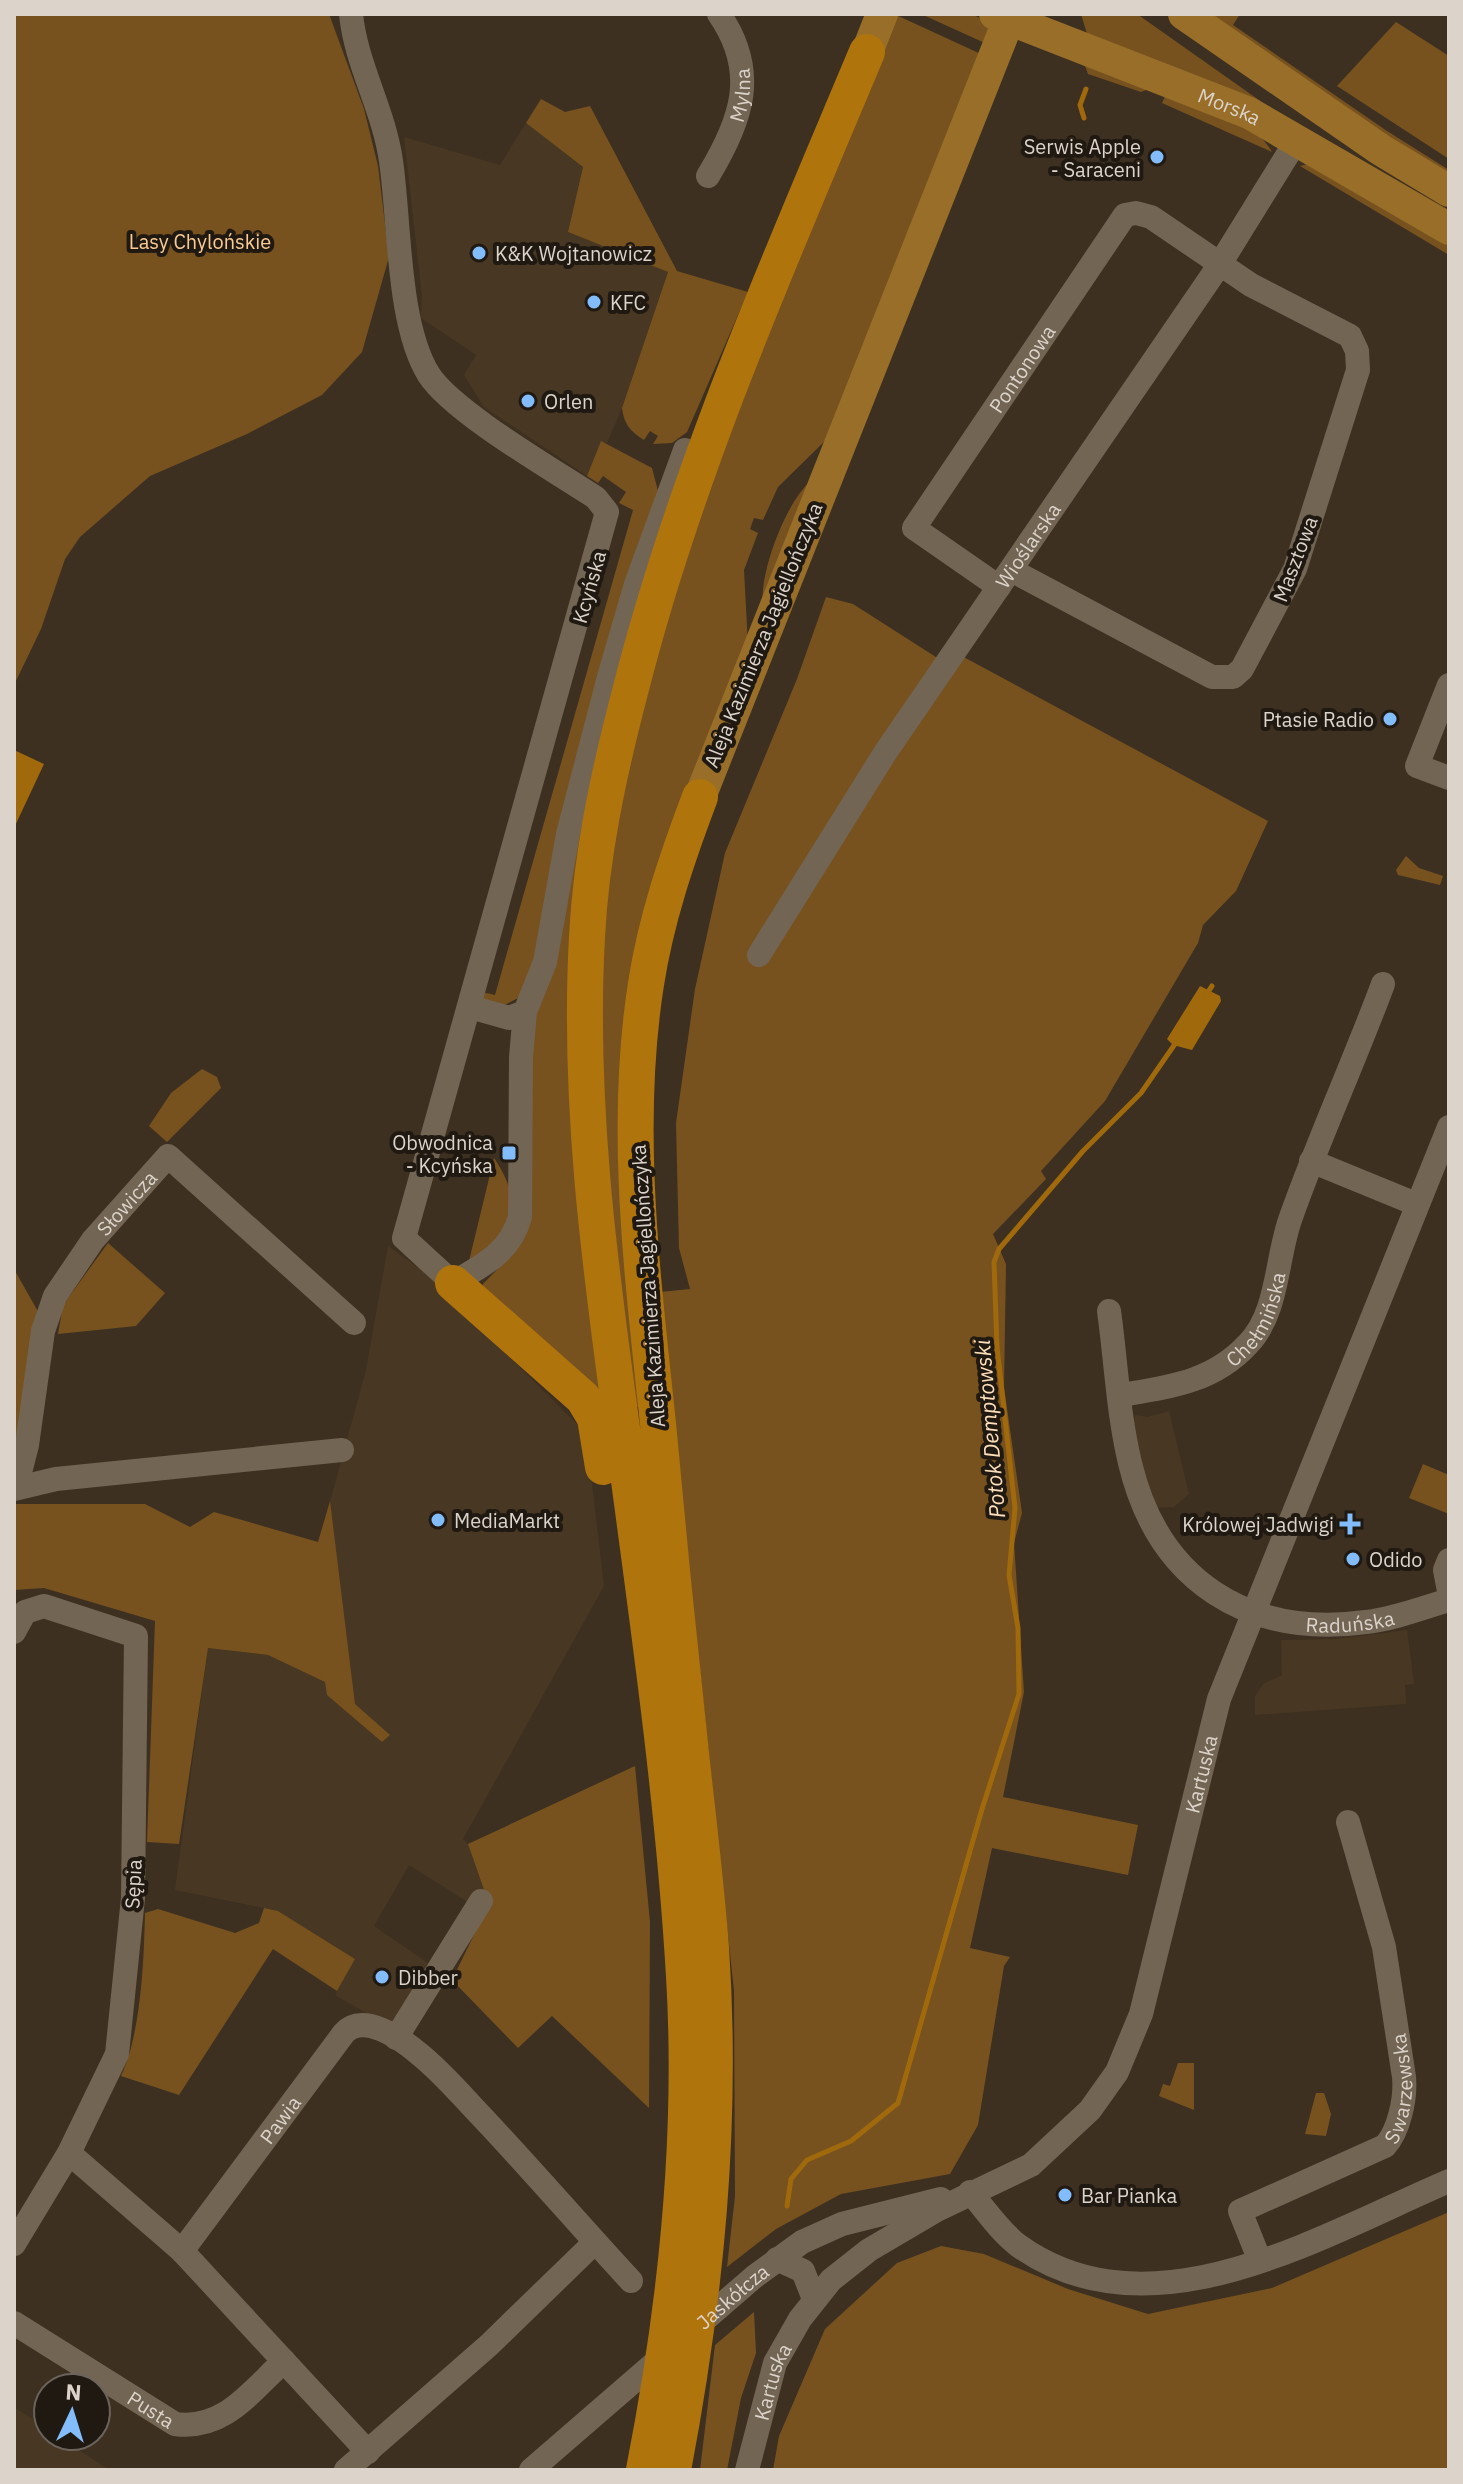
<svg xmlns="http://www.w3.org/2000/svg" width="1463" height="2484" font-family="'IBM Plex Sans',sans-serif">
	<rect width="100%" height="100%" fill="#3d3021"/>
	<path fill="#483722" d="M526,123L583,167L568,232L668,272L622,408L607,443L601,442L587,476L484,407L464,375L476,355L421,318L422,296L404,137L500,165Z
		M388,1246L423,1271L586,1433L604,1586L463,1839L468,1844L489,1904L485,1913L409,1865L374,1926L428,1963L390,2027L335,1995L355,1959L278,1911L175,1890L208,1648L268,1655L325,1682L316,1553L366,1370Z
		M1169,1411L1189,1494L1174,1507L1152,1508L1133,1430L1135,1415L1147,1417Z
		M1407,1630L1414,1684L1405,1685L1406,1704L1255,1715V1696L1263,1684L1282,1675L1281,1640L1336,1639Z
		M14,2407L48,2429V2436H58L109,2470H14Z"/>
	<path fill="#77521f" d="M14,14H329L364,109L378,166L389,257L362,352L322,395L247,434L150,476L80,537L65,559L41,629L14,685Z
		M894,14L983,55L829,437L778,487L763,520L754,518L750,529L758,533L744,570L748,646L655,883L640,1406L634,1408L601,1099L602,919L619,801L637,719L713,474Z
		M921,14H972L995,26L987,44Z
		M1081,14H1137L1266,105L1449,210V219L1088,37Z
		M1202,14H1240L1233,25L1387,131L1449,170V180Z
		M1396,22L1449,56V159L1337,86Z
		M1084,63L1146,85V90L1141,92L1088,74Z
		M1167,92C1197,104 1257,122 1272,152L1162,103Z
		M541,99L565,112L590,106L677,271L748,292L687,432L672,443L653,444L658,436L650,431L644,440C630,431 624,424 622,408L668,272L568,232L583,167L526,123Z
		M1308,164L1449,241V255L1300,166Z
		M601,441L652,468L658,491L537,962L518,998L499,1008L482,998V992L495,995L633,510L619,503L626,492L603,476L598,483L587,476Z
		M813,479L763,609C758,575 786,500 813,479Z
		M826,597L853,604L939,659L947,648L1268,821L1236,891L1203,925L1198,943L1105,1101L1041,1171L1046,1179L993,1234L1006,1264L1004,1387L1022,1513L1014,1543L1024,1692L1003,1797L1138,1825L1128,1875L992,1848L970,1948L1010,1957L1004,1966L978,2125L950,2174L841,2194L776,2229L727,2267L735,2196L734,1991L660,1292L690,1289L679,1248L676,1123L695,989L725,853L797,679Z
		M601,760L606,1407L483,1294V1284L517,1249L528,1039L562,894Z
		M1406,856L1419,868L1443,876L1440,885L1398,875L1396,870Z
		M202,1069L217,1077L221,1088L167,1142L149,1126L171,1093Z
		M494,1158C512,1184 524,1220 498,1246C491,1253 478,1257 469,1261Z
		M108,1243L165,1293L136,1326L58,1334L63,1305Z
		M14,1269L40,1315L14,1467Z
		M1423,1464L1449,1475V1514L1409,1498Z
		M330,1501L355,1704L390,1735L382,1742L327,1695L325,1682L268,1655L208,1648L179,1844L147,1842L155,1621L44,1588L14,1590V1504H145L190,1527L214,1512L318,1542Z
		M635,1766L650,1922L649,2108L552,2016L518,2048L452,1980L489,1904L468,1844Z
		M264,1908L278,1911L355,1959L337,1991L273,1949L179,2095L121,2076C141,2034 144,1960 145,1913L158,1909L235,1933L259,1923Z
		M1178,2063H1194V2110L1159,2096L1163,2084L1170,2086Z
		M1316,2093H1324L1331,2114L1326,2136L1305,2134Z
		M1449,2212V2470H773L779,2436L825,2329L897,2263L941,2246L984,2254L1068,2289L1148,2314L1272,2288Z
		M754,2312L756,2353L741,2398L727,2470H700L715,2345Z"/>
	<path fill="#a0690c" d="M14,750L44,764L14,828Z
		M1200,986L1220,996L1221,1001L1192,1050L1173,1045L1167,1039Z"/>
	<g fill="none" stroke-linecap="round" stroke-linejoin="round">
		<path stroke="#a0690c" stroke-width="5" d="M1084,118L1080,105L1086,89
			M1206,995L1212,986
			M787,2206L791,2179L807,2160L851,2141L898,2103L982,1809L1019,1694L1018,1628L1009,1575L1015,1508L997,1347L994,1262L999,1249L1083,1151L1141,1093L1177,1041"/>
		<g stroke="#736554" stroke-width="24">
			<path d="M351,14C356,65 384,110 391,161C400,222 397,324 429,375C453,412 555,471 596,498L607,512L404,1238L453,1283C483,1265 510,1253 520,1217L521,1057L525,1012L545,962L568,834L609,677L636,584L685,450"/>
			<path id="s1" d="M708,176C742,120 759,72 719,14"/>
			<path id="s2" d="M999,587L914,528L1125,215L1136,213L1151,217L1251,285L1350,336L1357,351L1358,370L1295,569L1242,669L1233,677H1212L1011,570"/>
			<path d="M1449,685L1417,766L1449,778"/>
			<path id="s3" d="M759,955L885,753L1220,264L1298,138"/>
			<path d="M470,1007L509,1018L525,1012"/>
			<path d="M1311,1161L1416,1204"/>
			<path id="s4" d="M1109,1311C1116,1361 1118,1413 1130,1463C1158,1581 1248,1638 1366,1622C1394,1619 1422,1608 1449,1600"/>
			<path id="s5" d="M1121,1395C1170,1387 1213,1382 1248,1344C1279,1312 1276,1257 1291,1217C1319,1138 1354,1062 1383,984"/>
			<path id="s6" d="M16,1488L27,1445L43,1331L55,1296L93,1240L168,1156L354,1323"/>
			<path d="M14,1489L56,1479L342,1450"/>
			<path d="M1449,1560L1445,1570L1449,1591"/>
			<path d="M14,1632L25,1612L44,1606L136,1636L133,1898L117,2054L69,2153L14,2244"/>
			<path d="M396,2038L481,1901"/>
			<path d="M69,2153L182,2251L368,2452"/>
			<path d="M970,2192C986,2210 1000,2232 1019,2246C1151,2340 1322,2235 1449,2181"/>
			<path id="s7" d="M182,2251L344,2033C363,2012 400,2038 418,2053C442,2072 462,2096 483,2118C533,2171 581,2227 631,2281"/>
			<path d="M777,2259L803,2271L814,2299"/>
			<path id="s8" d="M1260,2261L1240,2211L1385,2146C1399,2131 1406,2098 1404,2077L1384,1947L1348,1822"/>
			<path id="s9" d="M14,2323L175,2424C224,2431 251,2391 284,2361"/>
			<path d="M346,2470L489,2345L595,2242"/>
			<path id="s10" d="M531,2470L754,2277L802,2242L842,2224L941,2199"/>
			<path id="s11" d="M747,2470L775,2363L800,2319L831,2280L869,2250L937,2210L1031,2165L1090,2110L1117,2072L1141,2014L1219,1699L1449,1127"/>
		</g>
		<g stroke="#986e29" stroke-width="32">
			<path id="s12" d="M995,14L1249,113L1449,229"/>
			<path d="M1184,14L1381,150L1449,191"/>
			<path d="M867,52L882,14"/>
			<path d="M700,797L1011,14"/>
		</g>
		<path stroke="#b0740d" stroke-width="36" d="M453,1283L583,1398L595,1418L603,1467
			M644,2470C676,2307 694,2142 684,1976C673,1790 645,1604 621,1420C599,1259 578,1100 587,937C591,855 609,772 630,692C686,471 779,262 867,52
			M673,2470C706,2296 723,2125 711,1947C706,1882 698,1818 691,1753C679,1643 668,1534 658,1424C643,1279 623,1130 646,984C656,919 677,858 700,797"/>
	</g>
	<g fill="#83bcfb" stroke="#1f1912" stroke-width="3">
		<circle cx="1157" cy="157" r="8"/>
		<circle cx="479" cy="253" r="8"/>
		<circle cx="594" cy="302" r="8"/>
		<circle cx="528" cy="401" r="8"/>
		<circle cx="1390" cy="719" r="8"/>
		<rect x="501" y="1145" width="16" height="16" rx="4"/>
		<circle cx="438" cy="1520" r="8"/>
		<path d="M1346 1512h8v8h8v8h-8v8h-8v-8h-8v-8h8z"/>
		<circle cx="1353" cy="1559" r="8"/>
		<circle cx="382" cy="1977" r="8"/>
		<circle cx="1065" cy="2195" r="8"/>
	</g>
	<g text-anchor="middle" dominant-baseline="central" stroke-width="8" stroke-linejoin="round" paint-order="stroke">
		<g font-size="20" fill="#dcd4cb" stroke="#1f1912">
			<text stroke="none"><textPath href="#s1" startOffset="88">Mylna</textPath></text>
			<text stroke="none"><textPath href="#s12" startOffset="252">Morska</textPath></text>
			<text stroke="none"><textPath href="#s2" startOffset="296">Pontonowa</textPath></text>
			<text stroke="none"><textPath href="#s3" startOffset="490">Wioślarska</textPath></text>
			<text transform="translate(1295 559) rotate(-69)">Masztowa</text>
			<text transform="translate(589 587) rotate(-74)">Kcyńska</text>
			<text transform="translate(763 635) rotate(-68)">Aleja Kazimierza Jagiellończyka</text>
			<text stroke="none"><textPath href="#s6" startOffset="314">Słowicza</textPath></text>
			<text transform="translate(648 1286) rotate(-94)">Aleja Kazimierza Jagiellończyka</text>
			<text stroke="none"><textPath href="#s5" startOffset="166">Chełmińska</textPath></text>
			<text stroke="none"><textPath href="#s4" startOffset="454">Raduńska</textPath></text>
			<text stroke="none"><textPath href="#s11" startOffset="880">Kartuska</textPath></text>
			<text transform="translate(133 1884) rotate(-87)">Sępia</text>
			<text stroke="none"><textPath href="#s8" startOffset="274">Swarzewska</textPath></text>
			<text stroke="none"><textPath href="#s7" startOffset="164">Pawia</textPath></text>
			<text stroke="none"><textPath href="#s10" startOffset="266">Jaskółcza</textPath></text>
			<text stroke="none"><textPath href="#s11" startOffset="92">Kartuska</textPath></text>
			<text stroke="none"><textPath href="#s9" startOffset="162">Pusta</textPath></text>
		</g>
		<g font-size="20" fill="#dcd4cb" stroke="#1f1912" text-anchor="start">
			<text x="1141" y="146" text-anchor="end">Serwis Apple<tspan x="1141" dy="23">- Saraceni</tspan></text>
			<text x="495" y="253">K&amp;K Wojtanowicz</text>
			<text x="610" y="302">KFC</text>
			<text x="544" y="401">Orlen</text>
			<text x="1374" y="719" text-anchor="end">Ptasie Radio</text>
			<text x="493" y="1142" text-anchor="end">Obwodnica<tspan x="493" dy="23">- Kcyńska</tspan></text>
			<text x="454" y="1520">MediaMarkt</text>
			<text x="1334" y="1524" text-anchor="end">Królowej Jadwigi</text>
			<text x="1369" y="1559">Odido</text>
			<text x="398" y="1977">Dibber</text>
			<text x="1081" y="2195">Bar Pianka</text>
		</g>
		<g font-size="20" fill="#f9cb93" stroke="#1f1912">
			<text x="200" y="241">Lasy Chylońskie</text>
		</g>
		<g font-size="22" font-style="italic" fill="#fddeb9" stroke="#1f1912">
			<text transform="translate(989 1429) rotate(-95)">Potok Demptowski</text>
		</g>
	</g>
	<rect width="1463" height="2484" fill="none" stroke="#dcd4cb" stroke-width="32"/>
	<g transform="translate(72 2412) rotate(4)"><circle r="38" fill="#1f1912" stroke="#6b645c" stroke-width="2"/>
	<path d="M0-6L14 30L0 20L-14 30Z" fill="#83bcfb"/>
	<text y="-12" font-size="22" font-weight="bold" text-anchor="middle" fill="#dcd4cb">N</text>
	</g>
</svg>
